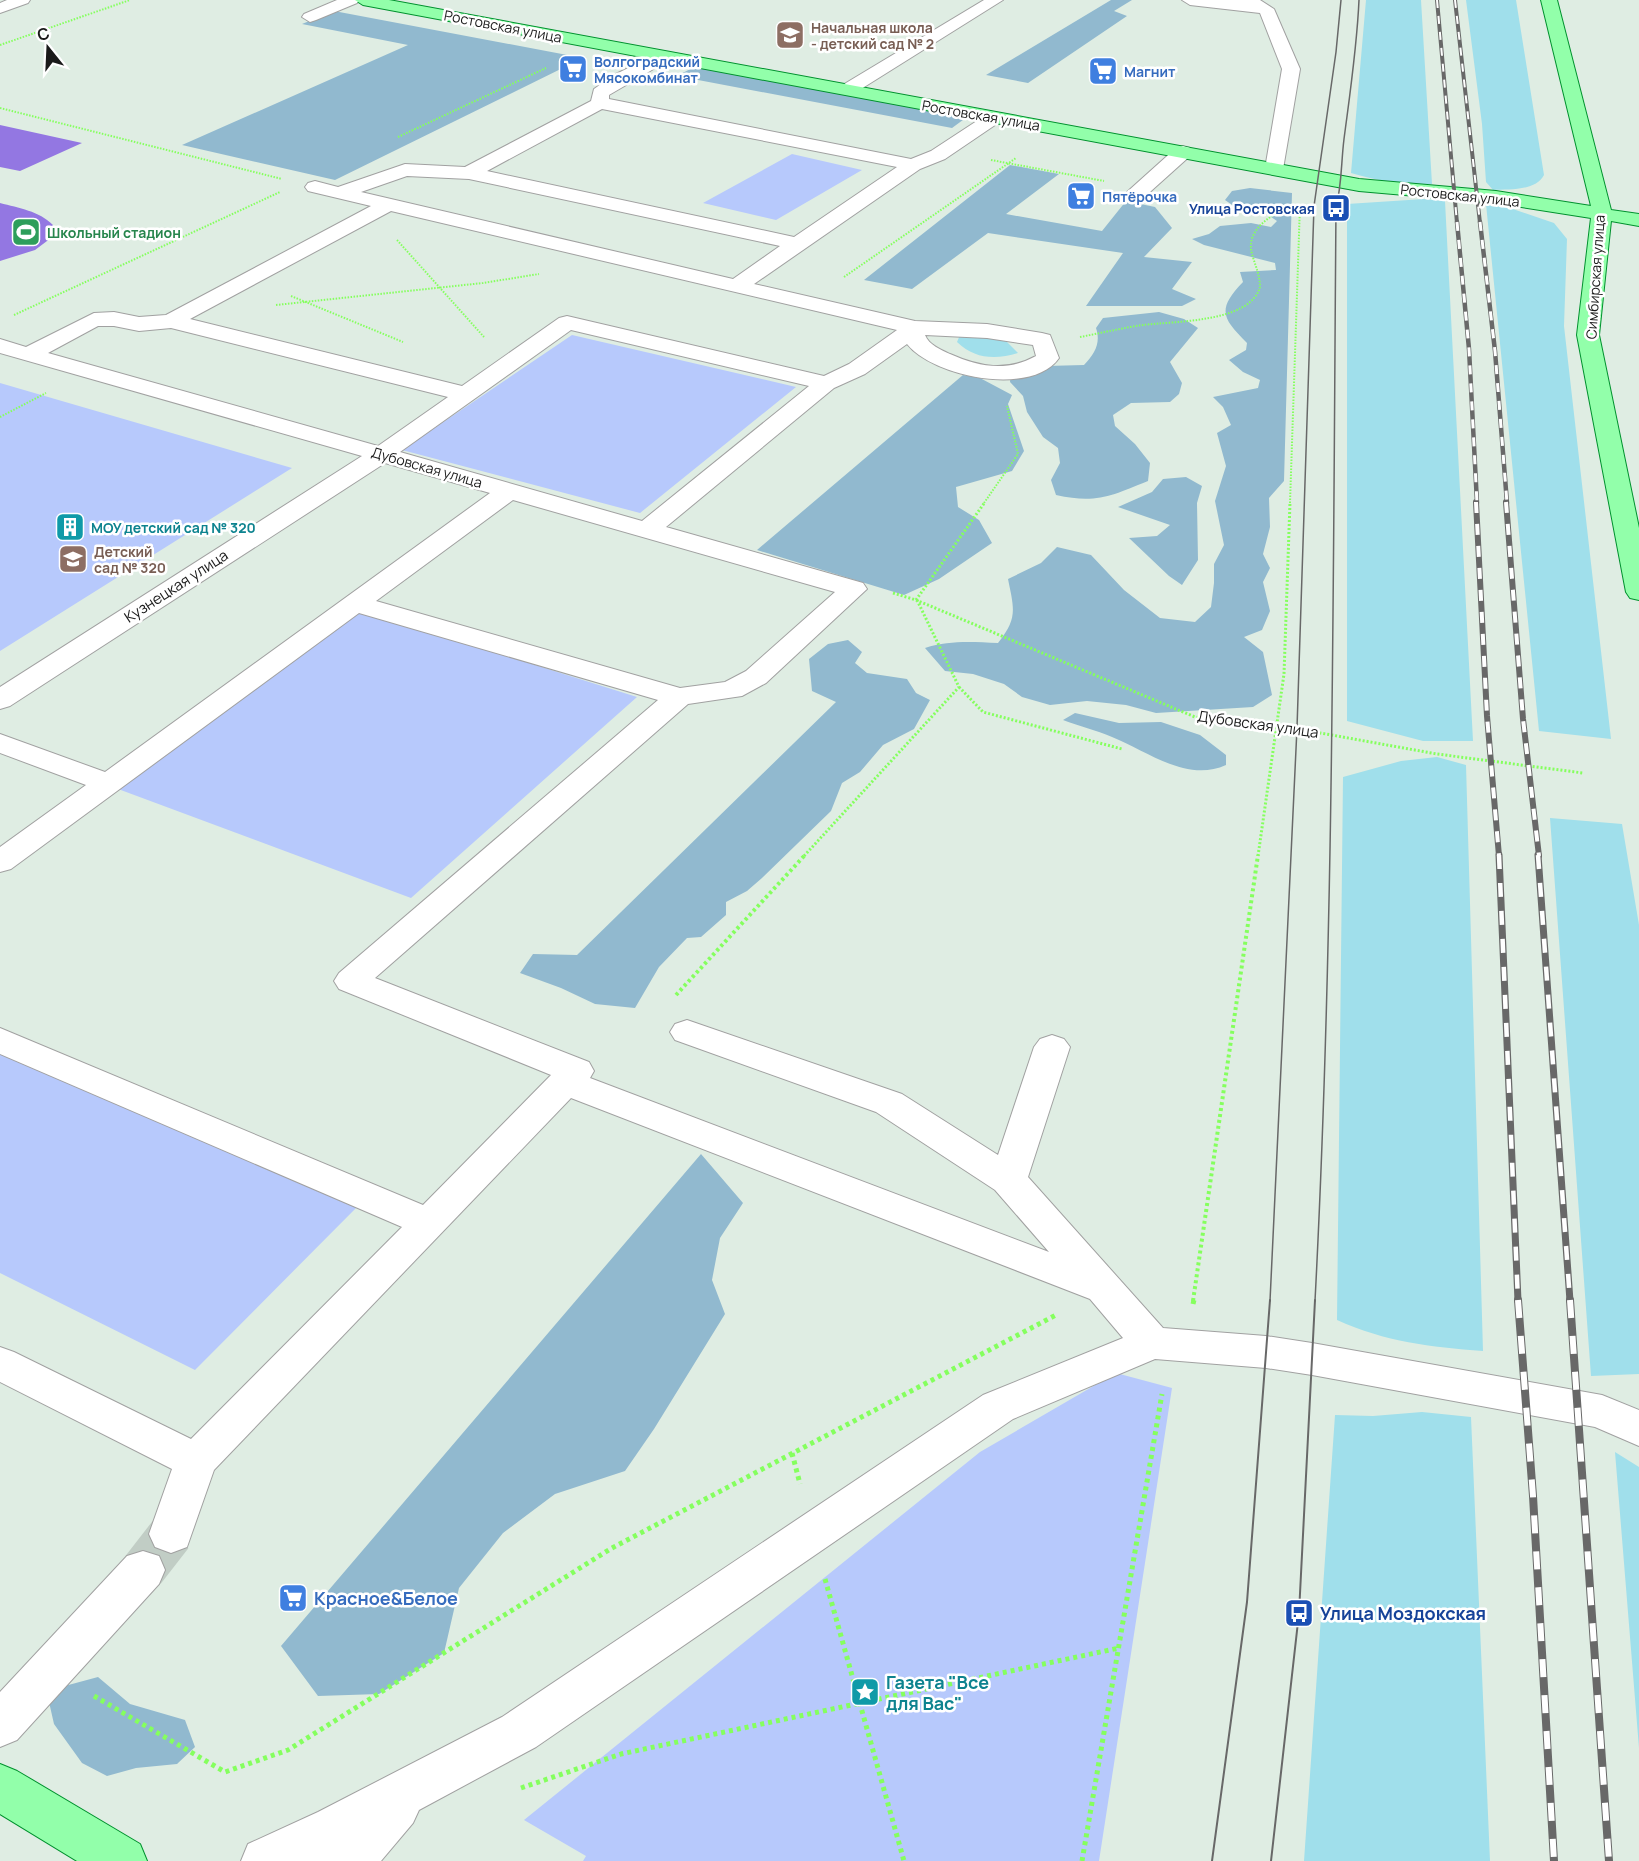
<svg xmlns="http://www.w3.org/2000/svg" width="1639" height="1861" font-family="Manrope,sans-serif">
	<rect width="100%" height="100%" fill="#dfede3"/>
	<path fill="#a0dfeb" d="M1366,0H1421L1432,184C1403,185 1378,181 1351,173Z
		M1466,0H1516L1544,175C1536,191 1509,189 1493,190L1486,182L1482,124Z
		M1424,199L1445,201L1473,741H1423L1347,721V204Z
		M1486,204L1507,207L1554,223L1567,239L1564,326L1611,739L1539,731Z
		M960,335L1002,337L1018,353C995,360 975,359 957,342Z
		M1437,757L1466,765L1483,1351C1430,1347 1386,1342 1337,1320L1343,777L1401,761Z
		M1550,818L1622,824L1639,925V1374L1591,1376Z
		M1422,1412L1471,1417L1490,1861H1304L1335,1415L1373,1416Z
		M1615,1452L1639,1467V1748Z"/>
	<path fill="#91b9cf" d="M1111,0H1132L1114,11L1127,16L1028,83L986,75Z
		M334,11L583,58L335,180L182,145L408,45L302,24Z
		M694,67L967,117L952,128L677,76Z
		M1010,165L1059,174L1006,214L1102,231L1126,201L1155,207L1172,228L1144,257L1192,262L1172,289L1196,299L1182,306H1086L1123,253L988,233L912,289L864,280Z
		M1250,188L1292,193L1284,481L1269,498L1270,527L1263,554L1270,568L1263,582L1270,611L1262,630L1244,637L1263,652L1272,695L1253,707L1156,713L1126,705L1087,701L1050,705L1022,697L1004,684L973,674L945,671L925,648C950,640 972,642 998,643C1018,618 1014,609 1008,579L1041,563L1057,547L1091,555L1124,590L1160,618L1195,622L1211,607L1214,583V564L1224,545L1215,501L1226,466L1217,433L1231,425L1223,407L1213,397L1258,388L1260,380L1243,372L1229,360L1246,350L1247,343C1224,319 1215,311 1243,282L1240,272L1276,270L1275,263L1204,245L1192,239L1209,234L1220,226L1251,223L1271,227L1277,221L1268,215L1238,209L1225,200L1232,191Z
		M1159,312L1184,319L1198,328L1170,362L1182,383L1179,394L1170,402L1131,403L1113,415L1115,426L1135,444L1150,463L1148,481C1111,496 1096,504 1056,495L1051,480L1060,463L1058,448L1043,437L1027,412L1023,396L1010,382L1011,371L1046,366L1084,365C1095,353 1101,343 1096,328L1103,318Z
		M963,375L980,378L1012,395L1008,404L1024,451L1012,471L956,487L958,507L979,520L992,543L939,579L904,595L757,550Z
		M1186,477L1202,486L1197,503L1198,560L1182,585L1169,576L1129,538L1157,536L1170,525L1118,507L1152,492L1163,479Z
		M848,640L862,652L855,663L867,673L907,679L916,693L930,700L914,729L883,745L860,772L842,783L831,811L762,878L747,891L726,902V915L701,937L687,938L659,967L635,1008L595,1004L561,988L520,973L533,954L577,955L836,702L812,691L809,659L828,644Z
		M1075,713L1119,723L1161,722L1200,735L1226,755V765C1187,783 1147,751 1112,737C1096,730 1079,726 1063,720Z
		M701,1154L743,1203L720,1238L712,1280L725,1314L654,1429L625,1471L555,1494L503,1533L459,1588L444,1653L379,1694L318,1696L281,1646Z
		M98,1677L130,1704L185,1720L195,1747L177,1764L136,1768L107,1776L82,1763L54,1724L49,1702L61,1687Z"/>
	<path fill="#b7c9fc" d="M792,154L862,170L776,220L703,203Z
		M572,335L796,387L640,513L402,450Z
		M0,383L292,468L0,651Z
		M356,609L637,697L411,898L110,786Z
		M0,1042L361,1203L195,1370L0,1273Z
		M1116,1373L1172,1388L1099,1861H583L586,1856L524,1820L980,1452Z"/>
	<path fill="#9377e2" d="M0,125L82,143L20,171L0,167Z
		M0,203C19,208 39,211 53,225L51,238L35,250L0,261Z"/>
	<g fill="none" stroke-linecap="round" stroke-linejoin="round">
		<path stroke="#c1cdc5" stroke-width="45" stroke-dasharray="45 22" stroke-linecap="butt" d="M143,1570L171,1534"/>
		<g stroke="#a1a1a1" stroke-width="2">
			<path id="minor" d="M7,0H30L28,3L0,13V3Z
				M337,0H359L357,3L316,20L310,22L302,17L304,14Z
				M984,0H1003L853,94H841L838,90L841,86Z
				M1182,0H1260L1274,9L1300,69L1283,169L1281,173H1267L1265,169L1282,69L1260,13L1190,5Z
				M663,51L671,56L669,60L609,95V99L911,159L931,151L989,113H1001L1004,117L1001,121L945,159L920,169L754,284L915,321L987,324L1042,333L1050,335L1059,358C1032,397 933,377 907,344L865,374L834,388L666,527L863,583L867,589L766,683L742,696L688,704L375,978L589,1062L594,1071L590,1078L1049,1252L995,1190L876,1112L675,1040L670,1032L675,1024L687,1020L902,1094L998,1155L1034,1047L1040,1039L1052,1035L1064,1039L1070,1047L1028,1177L1163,1328L1266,1336L1312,1343L1602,1395L1639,1410V1446L1595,1427L1312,1375L1266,1368L1155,1359L1013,1419L536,1747L419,1810L413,1823L381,1861H241L248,1844L318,1812L502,1717L983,1395L1123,1338L1090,1299L571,1098L214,1470L187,1547L171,1553L155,1547L149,1534L172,1469L0,1382V1347L14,1352L191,1439L402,1227L0,1054V1028L423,1205L551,1075L339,989L334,981L339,973L658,700L359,613L11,869L0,872V847L86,785L0,753V734L105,772L490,493L385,463L10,706L0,709V687L362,456L0,353V339L26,347L94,313L114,312L139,317L166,315L371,206L308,191L305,187L308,183L315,181L338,187L405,164L465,167L591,101L594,89L614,75ZM602,109L897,167L794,237L487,171ZM407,176L469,179L780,246L733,279L361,192ZM391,211L897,330L849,364L824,376L567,316L559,318L462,386L190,319ZM98,326H114L139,331L171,328L448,397L378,446L48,353ZM571,330L809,386L642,521L400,452ZM925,335L987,338L1033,345L1036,356C1007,372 979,367 950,354C941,350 929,345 925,335ZM513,500L835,592L746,671L725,682L680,688L376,601Z
				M1183,146L1190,148L1192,152L1190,156L1141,200H1127L1124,196L1127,192L1176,148Z
				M143,1551L159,1556L165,1570L159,1584L17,1740L0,1747V1692L127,1556Z"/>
		</g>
		<g stroke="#00912e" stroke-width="2">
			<path id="major" d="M355,0H389L1359,179L1496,191L1591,206L1541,0H1557L1611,210L1639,214V226L1611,221L1599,335L1639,528V600L1630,598L1626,592L1577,335L1591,218L1496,203L1359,191L363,5Z
				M0,1764L17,1771L140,1844L147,1861H77L0,1814Z"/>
		</g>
		<path stroke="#85ff5e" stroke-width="2" stroke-dasharray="1.5 1.5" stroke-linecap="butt" d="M0,45L130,0
			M0,108L282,179
			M398,137L546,68
			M991,160L1104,181
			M397,240L484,337
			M844,277L1016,158
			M291,296L403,342
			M276,305L483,283L539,274
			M14,315L280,192
			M1080,337C1101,333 1122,328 1143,325C1174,321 1250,323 1260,287C1260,275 1255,265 1252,254C1245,230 1271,215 1290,206
			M0,417L46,393
			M984,503L1018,454L1007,406
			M1290,503L1300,205"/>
		<path stroke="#85ff5e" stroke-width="3" stroke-dasharray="2 2" stroke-linecap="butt" d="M893,593L916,600L1195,717L1276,725L1437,754L1583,773
			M916,600L985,502
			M959,687L983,712L1122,749
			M804,856L959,687L917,600
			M1258,856L1284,674L1290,502"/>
		<path stroke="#85ff5e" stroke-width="4" stroke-dasharray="3 3" stroke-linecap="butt" d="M676,995L805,855
			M1193,1301L1258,855"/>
		<path stroke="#85ff5e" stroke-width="5" stroke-dasharray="4 4" stroke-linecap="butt" d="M1193,1304L1194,1300
			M792,1453L800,1484
			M825,1579L904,1861
			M94,1696L225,1772L288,1750L612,1548L1056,1315
			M521,1788L621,1754L1119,1648
			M1082,1861L1162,1394"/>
		<use href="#minor" fill="#fff" fill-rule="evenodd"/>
		<use href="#major" fill="#92ffaa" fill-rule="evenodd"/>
		<path stroke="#686868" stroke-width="1.5" d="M1270,1301L1297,728L1314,206L1336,52L1341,0
			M1315,1301C1334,937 1333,572 1336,208C1342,184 1341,163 1344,139C1350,93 1357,47 1359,0"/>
		<path stroke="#686868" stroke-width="2" d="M1212,1861L1247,1602L1270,1300
			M1271,1861L1299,1613L1315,1300"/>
		<g stroke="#686868" stroke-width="4">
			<path id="rail-far4" d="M1437,0L1457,223
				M1455,0L1480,223"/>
		</g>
		<g stroke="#686868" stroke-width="4.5">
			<path id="rail-far3" d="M1457,222L1469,349L1477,503
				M1480,222L1495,351L1507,503"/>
		</g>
		<g stroke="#686868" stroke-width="6">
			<path id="rail-far2" d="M1476,502L1487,716L1499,856
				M1506,502L1523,719L1539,856"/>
		</g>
		<g stroke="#686868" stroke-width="7">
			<path id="rail-far1" d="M1499,855L1518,1301
				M1538,855L1570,1301"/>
		</g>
		<g stroke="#686868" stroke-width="8">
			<path id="rail" d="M1518,1300L1533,1496L1554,1861
				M1570,1300L1609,1861"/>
		</g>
		<use href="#rail-far4" stroke="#fff" stroke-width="2" stroke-dasharray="8" stroke-linecap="butt"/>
		<use href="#rail-far3" stroke="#fff" stroke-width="3" stroke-dasharray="9" stroke-linecap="butt"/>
		<use href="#rail-far2" stroke="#fff" stroke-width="4" stroke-dasharray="11" stroke-linecap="butt"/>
		<use href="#rail-far1" stroke="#fff" stroke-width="4.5" stroke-dasharray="14" stroke-linecap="butt"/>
		<use href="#rail" stroke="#fff" stroke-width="6" stroke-dasharray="18" stroke-linecap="butt"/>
	</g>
	<defs>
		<g id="school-square" transform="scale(1.5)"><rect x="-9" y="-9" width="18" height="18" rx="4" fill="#8d6e63" stroke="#fff"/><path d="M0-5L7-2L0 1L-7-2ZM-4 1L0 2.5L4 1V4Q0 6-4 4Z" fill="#fff"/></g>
		<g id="supermarket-square" transform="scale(1.5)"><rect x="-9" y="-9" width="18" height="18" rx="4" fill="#3f7fe0" stroke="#fff"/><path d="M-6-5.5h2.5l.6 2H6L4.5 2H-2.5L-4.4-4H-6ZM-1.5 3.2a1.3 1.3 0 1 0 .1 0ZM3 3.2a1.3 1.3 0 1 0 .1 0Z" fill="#fff"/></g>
		<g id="bus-square" transform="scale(1.5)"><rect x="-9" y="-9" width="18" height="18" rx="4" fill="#1a4fb4" stroke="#fff"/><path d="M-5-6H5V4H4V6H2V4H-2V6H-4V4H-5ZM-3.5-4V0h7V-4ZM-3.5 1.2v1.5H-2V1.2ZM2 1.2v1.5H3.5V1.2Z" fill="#fff"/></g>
		<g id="stadium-square" transform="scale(1.5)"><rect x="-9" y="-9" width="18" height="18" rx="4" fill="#2e9e5b" stroke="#fff"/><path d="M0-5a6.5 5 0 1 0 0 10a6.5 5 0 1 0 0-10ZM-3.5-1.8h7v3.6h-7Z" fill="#fff"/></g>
		<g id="building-square" transform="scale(1.5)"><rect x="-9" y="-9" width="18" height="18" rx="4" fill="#0f9aa8" stroke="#fff"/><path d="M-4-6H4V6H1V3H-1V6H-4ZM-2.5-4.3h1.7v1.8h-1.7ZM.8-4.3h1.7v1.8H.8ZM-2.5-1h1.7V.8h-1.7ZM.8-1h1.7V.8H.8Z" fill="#fff"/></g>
		<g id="sight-square" transform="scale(1.5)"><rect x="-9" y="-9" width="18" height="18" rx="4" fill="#0f9aa8" stroke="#fff"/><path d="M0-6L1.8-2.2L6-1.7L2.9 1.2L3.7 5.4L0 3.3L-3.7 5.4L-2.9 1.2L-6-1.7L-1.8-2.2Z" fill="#fff"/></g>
	</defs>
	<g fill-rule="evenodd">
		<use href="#school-square" x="790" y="35"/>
		<use href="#supermarket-square" x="573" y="69"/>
		<use href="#supermarket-square" x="1103" y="71"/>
		<use href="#supermarket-square" x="1081" y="196"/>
		<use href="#bus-square" x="1336" y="208"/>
		<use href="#stadium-square" x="26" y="232"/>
		<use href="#building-square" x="70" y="527"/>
		<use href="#school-square" x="73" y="559"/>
		<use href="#supermarket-square" x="293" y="1598"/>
		<use href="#bus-square" x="1299" y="1613"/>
		<use href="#sight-square" x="865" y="1692"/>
	</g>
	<g text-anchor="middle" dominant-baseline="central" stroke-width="5" stroke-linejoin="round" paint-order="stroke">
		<g font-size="14" fill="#1a1a1a" stroke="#fff">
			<text transform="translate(503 26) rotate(11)">Ростовская улица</text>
			<text transform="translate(981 115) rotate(10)">Ростовская улица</text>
			<text transform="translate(1460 195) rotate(6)">Ростовская улица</text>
			<text transform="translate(1595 277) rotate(-86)">Симбирская улица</text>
			<text transform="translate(427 467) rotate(16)">Дубовская улица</text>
		</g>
		<g font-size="14" font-weight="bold" fill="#785e54" stroke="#fff" text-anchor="start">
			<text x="811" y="27">Начальная школа<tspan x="811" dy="16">- детский сад № 2</tspan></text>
			<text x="94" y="551">Детский<tspan x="94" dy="16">сад № 320</tspan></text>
		</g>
		<g font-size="14" font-weight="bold" fill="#366cbe" stroke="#fff" text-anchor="start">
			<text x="594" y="61">Волгоградский<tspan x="594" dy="16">Мясокомбинат</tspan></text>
			<text x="1124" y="71">Магнит</text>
			<text x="1102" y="196">Пятёрочка</text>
		</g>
		<g font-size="14" font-weight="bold" fill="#164399" stroke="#fff" text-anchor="end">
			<text x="1315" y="208">Улица Ростовская</text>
		</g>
		<g font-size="14" font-weight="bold" fill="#27864d" stroke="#fff" text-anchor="start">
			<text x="47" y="232">Школьный стадион</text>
		</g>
		<g font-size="14" font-weight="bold" fill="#0d838f" stroke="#fff" text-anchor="start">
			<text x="91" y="527">МОУ детский сад № 320</text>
		</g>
		<g font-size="15" fill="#1a1a1a" stroke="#fff">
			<text transform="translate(176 586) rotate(-33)">Кузнецкая улица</text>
			<text transform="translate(1258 724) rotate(8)">Дубовская улица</text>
		</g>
		<g font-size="18" font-weight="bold" fill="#366cbe" stroke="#fff" text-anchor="start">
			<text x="314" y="1598">Красное&amp;Белое</text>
		</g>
		<g font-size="18" font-weight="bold" fill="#164399" stroke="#fff" text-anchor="start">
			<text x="1320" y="1613">Улица Моздокская</text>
		</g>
		<g font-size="18" font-weight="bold" fill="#0d838f" stroke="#fff" text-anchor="start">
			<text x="886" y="1682">Газета "Все<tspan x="886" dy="21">для Вас"</tspan></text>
		</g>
	</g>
	<g transform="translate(48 48) rotate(342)" stroke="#ffffff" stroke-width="4.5" paint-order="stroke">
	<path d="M0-4.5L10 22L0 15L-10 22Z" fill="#1a1a1a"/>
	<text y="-9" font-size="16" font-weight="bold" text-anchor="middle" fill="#1a1a1a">С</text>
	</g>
</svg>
